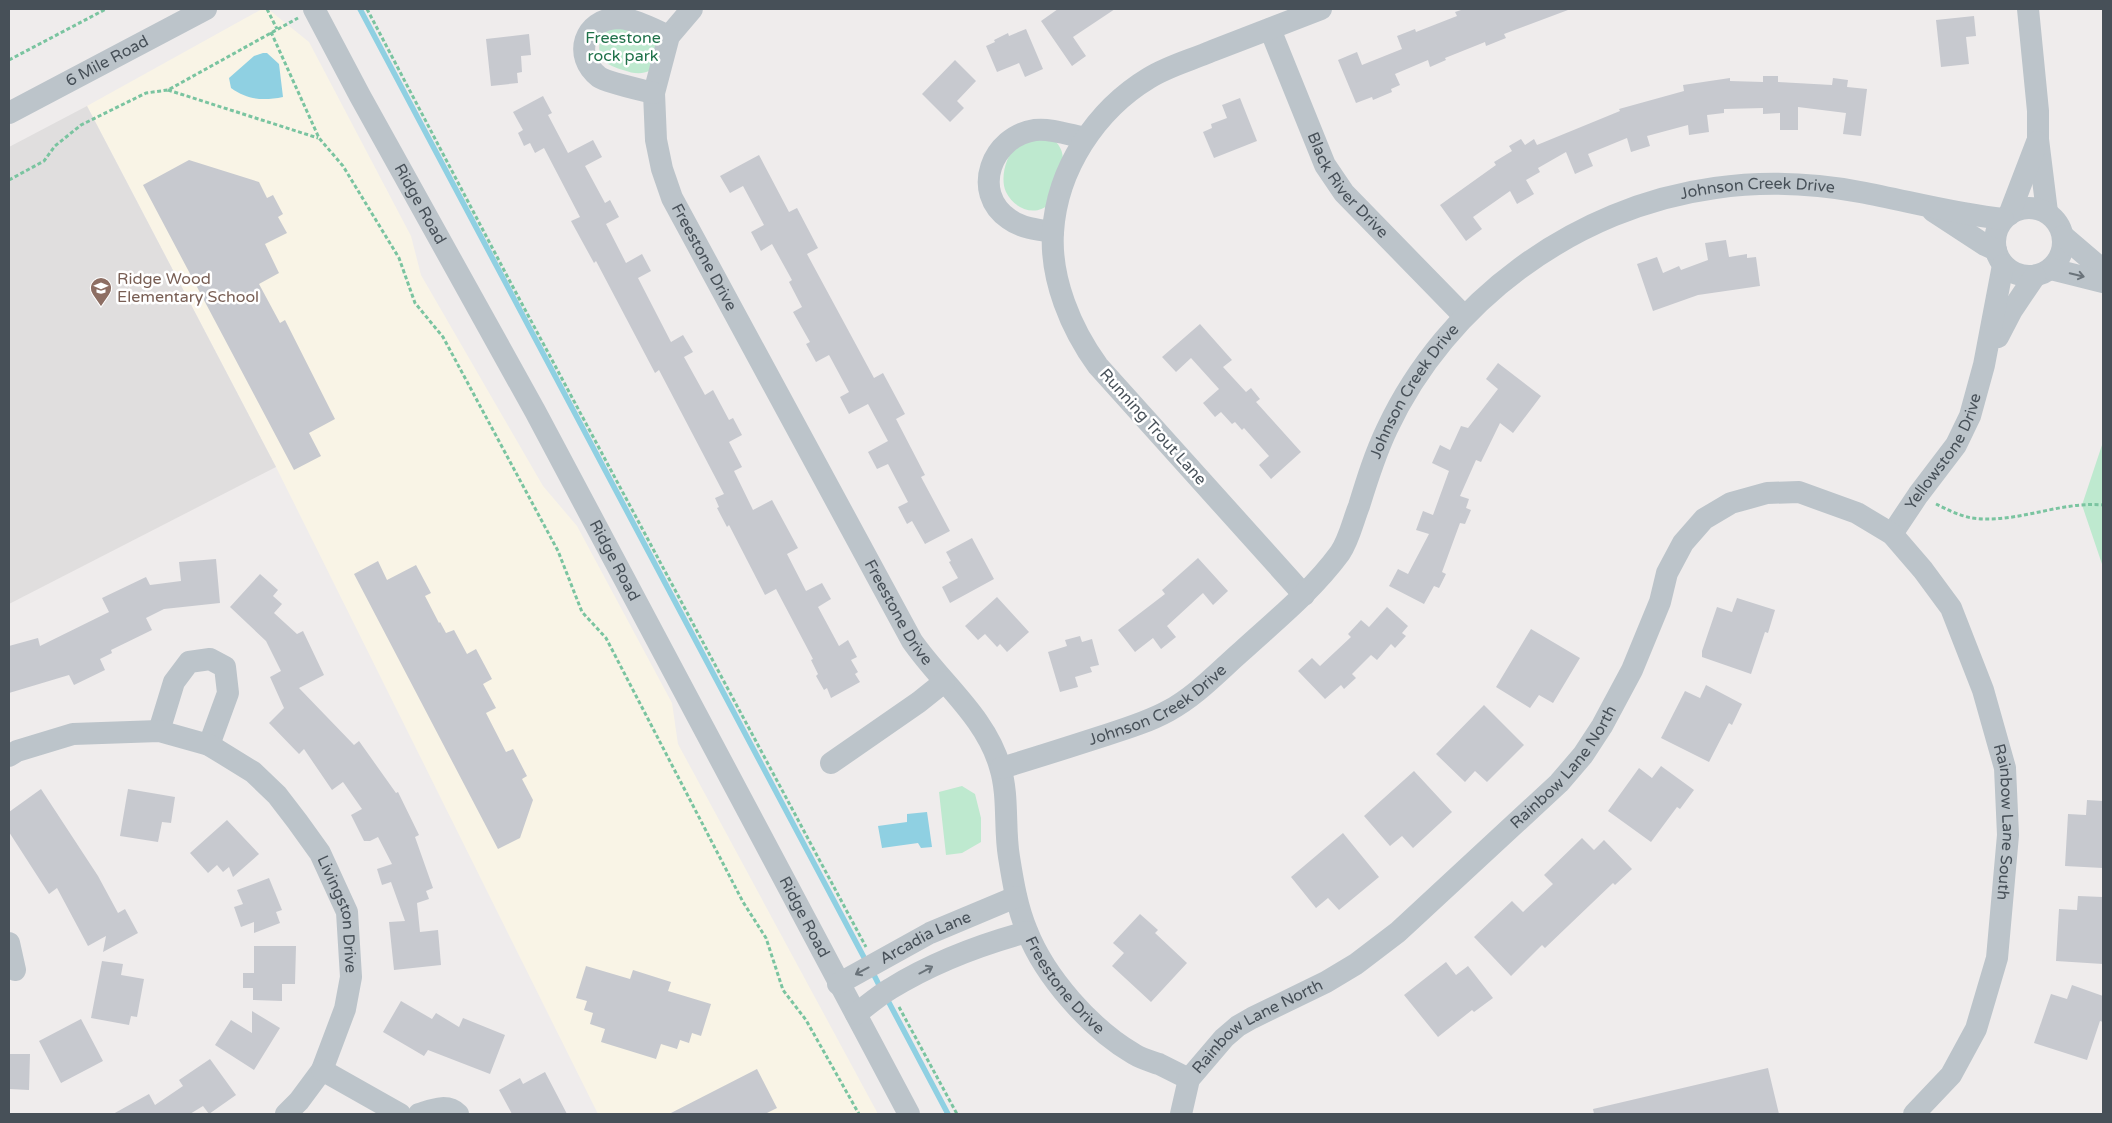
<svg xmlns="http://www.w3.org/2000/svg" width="2112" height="1123" font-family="'Varela Round',sans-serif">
	<rect width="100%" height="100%" fill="#efecec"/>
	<path fill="#f9f4e6" d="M262,9H268L309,42L411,236L421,275L543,486L577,526L672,703L678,744L878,1114H598L276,467L87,106Z"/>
	<path fill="#e0dede" d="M87,106L276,467L9,604V147Z"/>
	<path fill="#bee9cf" d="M620,24L659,42L653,69C642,75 635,74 623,70C601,64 594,54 603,32Z
		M1054,140C1066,151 1064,163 1059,178C1056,185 1055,197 1050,203C1036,218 1014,209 1006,192C999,177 1007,148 1024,142C1033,139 1045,140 1054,140Z
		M2103,442V567L2082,505Z
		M962,786L975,794L981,818V842L962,853L946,855L939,792Z"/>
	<path fill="#8fd0e2" d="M263,53H267L279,64L283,97C263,101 248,100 231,88L229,78L254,56Z
		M927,812L932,847L921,848L918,843L882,848L878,826L907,822V814Z"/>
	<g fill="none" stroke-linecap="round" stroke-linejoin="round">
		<path stroke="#8fd0e2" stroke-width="5.5" d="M360,9L867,963
			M872,971L881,989
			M886,997L948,1114"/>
	</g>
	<path fill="#c7c9cf" d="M1058,9H1115L1073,37L1086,56L1072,66L1041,21Z
		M1464,9L1568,10L1504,34L1506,38L1486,46L1485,42L1445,58L1446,60L1430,67L1428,60L1395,74L1400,85L1391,89L1392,92L1373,100L1372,97L1356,103L1338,60L1357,52L1362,65L1402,49L1397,36L1415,29L1416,32L1457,16L1455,12Z
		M1974,16L1976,36L1966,37L1969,64L1941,67L1936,20Z
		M1026,29L1043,69L1025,77L1019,63L997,72L986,46L995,42L994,40L1008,33L1009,36Z
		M529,34L531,55L521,56L522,72L517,73L518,83L491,86L486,39Z
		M955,60L976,81L957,101L964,108L950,122L922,94Z
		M1763,76H1778V82L1832,85L1833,78L1848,80L1847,87L1867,89L1861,136L1843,134L1846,113L1798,107V130H1780V113L1763,114V108L1724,109V113L1707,115L1709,132L1689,135L1688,125L1647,136L1650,146L1631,152L1627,138L1588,154L1593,166L1575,174L1566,152L1538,168L1540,172L1526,180L1534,194L1517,204L1510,191L1473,217L1482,229L1466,241L1440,205L1496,165L1494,162L1512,151L1509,146L1521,139L1525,145L1534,139L1537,145L1620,111L1619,109L1684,91L1683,85L1730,78V81L1763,82Z
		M543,96L552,113L548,115L568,153L593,140L602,157L585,166L605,203L610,200L619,217L606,224L626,263L642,254L651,271L638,278L671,342L683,335L693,352L684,357L705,395L713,390L729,420L733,418L742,435L729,442L742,467L734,471L753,510L772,500L798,548L787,554L806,591L822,583L831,599L818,607L839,646L848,640L857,657L851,660L858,672L855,674L860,682L831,698L827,688L824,690L816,676L818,674L811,660L813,659L776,589L765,595L729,525L727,527L717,508L719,507L715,498L724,494L659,370L655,373L596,261L594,263L571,221L580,217L544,148L535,153L530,143L524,146L518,133L523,130L513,112Z
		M1240,98L1257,141L1214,158L1203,132L1212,128L1211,124L1227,118L1222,105Z
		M759,155L789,212L797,208L818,248L807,254L874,378L883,373L905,414L896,419L925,475L921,477L950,531L925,544L912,521L907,524L898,507L908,502L888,464L877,469L868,452L888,441L868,404L849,414L840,397L849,392L829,355L816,362L806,344L810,342L793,312L802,307L789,282L792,280L772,244L761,251L751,232L764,225L743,186L730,193L720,176Z
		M189,160L259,182L267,198L273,195L283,214L278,217L287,233L265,244L279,273L259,284L280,323L285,320L335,419L309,433L321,456L294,470L143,185Z
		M1726,240L1729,257L1747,254V258L1756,257L1760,286L1698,295L1653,311L1637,264L1657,257L1663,273L1679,266L1681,270L1708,260L1705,243Z
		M1200,324L1232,360L1223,367L1246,392L1251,388L1260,399L1256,402L1301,452L1271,479L1259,465L1269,456L1244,428L1242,430L1235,422L1232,424L1221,412L1215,417L1203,403L1219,389L1191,358L1176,372L1162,357Z
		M1498,363L1541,396L1513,433L1500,423L1481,462L1476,460L1460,496L1469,499L1466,508L1471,510L1465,524L1460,523L1442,572L1446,574L1439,588L1434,586L1424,604L1389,586L1398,569L1408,574L1429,534L1416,530L1423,511L1433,515L1449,471L1432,463L1440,445L1450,450L1461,426L1468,428L1498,389L1486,379Z
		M972,538L994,579L950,603L942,587L958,578L949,562L951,561L946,552Z
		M1198,558L1228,591L1213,605L1203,593L1167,626L1176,637L1161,649L1153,638L1135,652L1118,630L1165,594L1162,590Z
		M216,559L220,603L164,609L146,618L152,630L111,650L112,653L100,659L105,670L74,685L69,675L9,693V646L38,638L40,646L109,612L102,598L146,577L150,585L181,581L179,562Z
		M378,561L387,580L416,565L431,593L425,596L439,623L440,622L446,633L454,630L467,654L476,649L492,679L483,684L496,708L486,713L506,752L513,749L527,776L522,779L533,800L520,838L498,849L354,574Z
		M260,574L278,590L273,596L282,604L274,613L297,634L303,631L324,675L299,688L354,745L359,741L396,793L398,792L419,835L415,837L433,888L426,891L429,899L417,903L420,932L438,930L441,965L394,970L389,922L405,921L391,882L382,885L377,869L392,864L378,837L370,841H364L351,815L362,809L343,782L332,790L304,749L299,754L269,723L284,708L270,677L281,671L266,641L230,607Z
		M997,597L1029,632L1007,652L1000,644L997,647L985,634L978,640L965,626Z
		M1737,598L1775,610L1768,633L1765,632L1751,674L1702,657V651L1717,607L1732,612Z
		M1387,607L1408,626L1402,633L1406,636L1395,648L1391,644L1377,660L1371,655L1352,674L1356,678L1344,689L1341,685L1325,699L1298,671L1312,658L1320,666L1351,637L1348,634L1361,620L1369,627Z
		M1531,629L1580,658L1553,703L1539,695L1530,708L1496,687Z
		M1080,636L1082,642L1092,639L1099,665L1090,667L1092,672L1075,677L1078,687L1060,692L1048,652L1067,646L1065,640Z
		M1706,685L1742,704L1732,725L1729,723L1709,762L1661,738L1685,691L1700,698Z
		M1484,705L1524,745L1487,782L1475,771L1465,782L1436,754Z
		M1661,766L1694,790L1680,809L1677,807L1651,842L1608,811L1639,768L1652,778Z
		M1414,771L1452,812L1413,848L1402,836L1390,846L1364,816Z
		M41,789L98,876L118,913L125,909L138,933L103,952L106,936L88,946L57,888L49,894L9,832V812Z
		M128,789L175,797L171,823L162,822L158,842L120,836Z
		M2087,800L2103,801V868L2065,866L2068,814L2086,815Z
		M227,820L259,854L233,877L229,867L223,872L217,865L208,873L190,853Z
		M1343,833L1379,877L1339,910L1328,898L1316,908L1291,877Z
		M1582,838L1594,850L1604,840L1632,869L1615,885L1613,883L1545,948L1542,945L1511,976L1474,937L1512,901L1523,912L1553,884L1544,875Z
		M269,878L282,910L276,912L280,923L254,933V922L241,927L234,907L243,904L237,890Z
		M2078,896L2103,897V964L2056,961L2059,909L2077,910Z
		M1140,914L1158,930L1155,933L1187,963L1151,1002L1112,966L1124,953L1113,943Z
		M254,946H296L295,984H282V1001L253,1000V988H243V973H254Z
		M102,961L123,964L121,975L144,979L137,1017L131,1016L129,1025L91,1018Z
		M1446,962L1456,975L1468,966L1493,998L1474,1012L1472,1010L1438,1037L1404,995Z
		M586,966L630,979L633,970L671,982L668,991L711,1004L701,1036L692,1033L689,1043L680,1040L677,1049L661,1044L656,1059L601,1042L605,1029L590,1024L593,1013L584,1010L587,1001L576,998Z
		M2072,985L2103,996V1022L2100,1021L2087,1060L2034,1043L2051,994L2067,999Z
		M401,1001L432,1019L436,1013L459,1027L463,1018L505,1035L490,1074L428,1050L424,1056L383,1032Z
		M252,1011L280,1028L254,1070L215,1045L231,1020L252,1033Z
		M81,1019L103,1061L61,1083L39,1041Z
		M9,1054H30L29,1090L9,1089Z
		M210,1059L236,1095L209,1114L203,1106L190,1114H113L149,1094L155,1105L183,1086L179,1080Z
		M1768,1068L1779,1114H1594L1593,1109Z
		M757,1069L777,1108L765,1114H669Z
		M545,1072L567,1114H512L499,1090L520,1078L523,1084Z"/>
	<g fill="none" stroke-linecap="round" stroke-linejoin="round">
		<path stroke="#7ac4a0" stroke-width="3" stroke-dasharray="4 2.5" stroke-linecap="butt" d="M267,9L277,29
			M367,9L506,274L866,947
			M271,32L319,138L343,166L399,258L415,303L443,337L558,551L582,612L606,638L743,902L766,938L783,990L806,1020L859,1114
			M9,60L106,9
			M168,90L318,138
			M9,180L44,161L55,146L81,125L146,93L168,90L298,18
			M1936,504C1946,509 1960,516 1972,518C2017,524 2059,501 2103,505
			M899,1007L957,1114"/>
		<g stroke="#bcc4ca" stroke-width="22">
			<path id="s1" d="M314,9L360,96L535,411L909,1114"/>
			<path id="s2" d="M692,9L669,36L654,93L656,140L662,169L672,198L912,641C941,683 986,717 1000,767C1009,796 1004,828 1009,857C1013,882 1017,907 1027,931C1045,977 1091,1029 1134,1054C1142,1059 1150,1061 1159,1064C1169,1069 1179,1074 1189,1079"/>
			<path d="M2028,9L2038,111V139L2047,212"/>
			<path id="s3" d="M1270,29L1325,165L1344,193L1464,316"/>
			<path d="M654,93C642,90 608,83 599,77C572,56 584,19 618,18C633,18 655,30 669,36"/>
			<path id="s4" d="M9,113L206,9"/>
			<circle cx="2029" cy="242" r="34"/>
			<path d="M1933,211L1985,245L1996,250"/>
			<path d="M2009,215L2037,142"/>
			<path d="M1053,232C1038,230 1021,228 1009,219C970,192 992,136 1035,130C1050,128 1070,135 1085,138"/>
			<path d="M2063,236L2103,270"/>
			<path d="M2051,269L2103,282"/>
			<path d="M1998,337L2012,310L2035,276"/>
			<path id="s5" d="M1892,534L1918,495L1956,445L1970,416L1984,365L2003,265"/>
			<path d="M1304,595L1098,366C1071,329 1050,279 1053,232C1057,169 1096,110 1149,78C1168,66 1191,60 1212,51C1248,37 1284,23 1321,9"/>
			<path d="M159,731L174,682L189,662L210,659L225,667L228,693L209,745"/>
			<path id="s6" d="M9,756L17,751L73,734L159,731L209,745L253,772L277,795L297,821L320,853L347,912L351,977L345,1009L322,1070L299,1101L286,1114"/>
			<path d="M831,763L919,702L944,682"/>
			<path id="s7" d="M1001,768C1035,758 1069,747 1103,736C1125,729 1148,722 1168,711C1196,696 1218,672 1242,651C1276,620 1312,591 1340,553C1349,540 1353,521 1359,506C1367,480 1375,454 1387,429C1447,301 1575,207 1715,188C1764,181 1812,183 1860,192C1908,201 1955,214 2003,219"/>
			<path d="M9,943L15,970"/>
			<path id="s8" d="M838,984L930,933L1016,897"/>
			<path d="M856,1014C867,1006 878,996 890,989C932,963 979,945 1027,932"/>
			<path d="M322,1070L400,1114"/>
			<path d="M419,1114C432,1110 447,1103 458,1114"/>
			<path id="s9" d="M1181,1114L1189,1079L1224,1038L1238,1026L1252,1018L1326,982L1356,964L1398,932L1559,783L1583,755L1602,726L1632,670L1660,602L1667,573L1683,543L1704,519L1731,503L1767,493L1799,492L1857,513L1892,534L1923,570L1951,608L1983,690L2005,768L2008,835L1997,958L1976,1029L1951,1075L1914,1114"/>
		</g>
	</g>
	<defs><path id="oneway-shaft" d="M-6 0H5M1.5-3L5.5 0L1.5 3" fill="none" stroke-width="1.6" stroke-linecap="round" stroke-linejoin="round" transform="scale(1.25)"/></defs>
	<g stroke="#6a737a">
		<use href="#oneway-shaft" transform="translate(2077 275) rotate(14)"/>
		<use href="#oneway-shaft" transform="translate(926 970) rotate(-28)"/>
		<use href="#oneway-shaft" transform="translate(862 971) rotate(152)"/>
	</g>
	<defs>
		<g id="school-pin" transform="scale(1.125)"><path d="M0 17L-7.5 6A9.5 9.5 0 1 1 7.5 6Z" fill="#8d6e63" stroke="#fff"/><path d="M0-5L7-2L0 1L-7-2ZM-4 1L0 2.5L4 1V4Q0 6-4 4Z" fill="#fff"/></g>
	</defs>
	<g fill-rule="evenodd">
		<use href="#school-pin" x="101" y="288"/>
	</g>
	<g text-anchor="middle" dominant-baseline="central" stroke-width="5" stroke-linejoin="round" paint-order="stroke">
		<g font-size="16" fill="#1f7149" stroke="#fff">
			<text x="623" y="38">Freestone<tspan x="623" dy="18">rock park</tspan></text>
		</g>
		<g font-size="16" fill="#475058" stroke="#fff">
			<text stroke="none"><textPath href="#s4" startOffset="111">6 Mile Road</textPath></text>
			<text stroke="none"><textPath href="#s3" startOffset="176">Black River Drive</textPath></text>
			<text stroke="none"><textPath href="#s7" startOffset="1010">Johnson Creek Drive</textPath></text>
			<text stroke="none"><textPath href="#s1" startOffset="222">Ridge Road</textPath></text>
			<text stroke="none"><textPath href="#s2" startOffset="269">Freestone Drive</textPath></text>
			<text stroke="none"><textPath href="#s7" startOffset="590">Johnson Creek Drive</textPath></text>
			<text transform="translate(1153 427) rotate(48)">Running Trout Lane</text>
			<text stroke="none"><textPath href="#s5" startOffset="98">Yellowstone Drive</textPath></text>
			<text stroke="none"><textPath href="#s1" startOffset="628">Ridge Road</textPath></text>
			<text stroke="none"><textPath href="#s2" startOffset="674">Freestone Drive</textPath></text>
			<text stroke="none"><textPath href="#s7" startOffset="170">Johnson Creek Drive</textPath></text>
			<text stroke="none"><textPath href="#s9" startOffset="529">Rainbow Lane North</textPath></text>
			<text stroke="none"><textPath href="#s9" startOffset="1339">Rainbow Lane South</textPath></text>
			<text stroke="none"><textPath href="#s6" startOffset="428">Livingston Drive</textPath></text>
			<text stroke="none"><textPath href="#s1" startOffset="1032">Ridge Road</textPath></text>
			<text stroke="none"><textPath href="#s8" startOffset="99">Arcadia Lane</textPath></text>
			<text stroke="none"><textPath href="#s2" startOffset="1094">Freestone Drive</textPath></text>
			<text stroke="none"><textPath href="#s9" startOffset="124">Rainbow Lane North</textPath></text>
		</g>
		<g font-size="16" fill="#785e54" stroke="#fff" text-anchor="start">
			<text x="117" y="279">Ridge Wood<tspan x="117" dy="18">Elementary School</tspan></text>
		</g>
	</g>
	<rect width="2112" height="1123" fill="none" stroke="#475058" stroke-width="20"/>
</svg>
